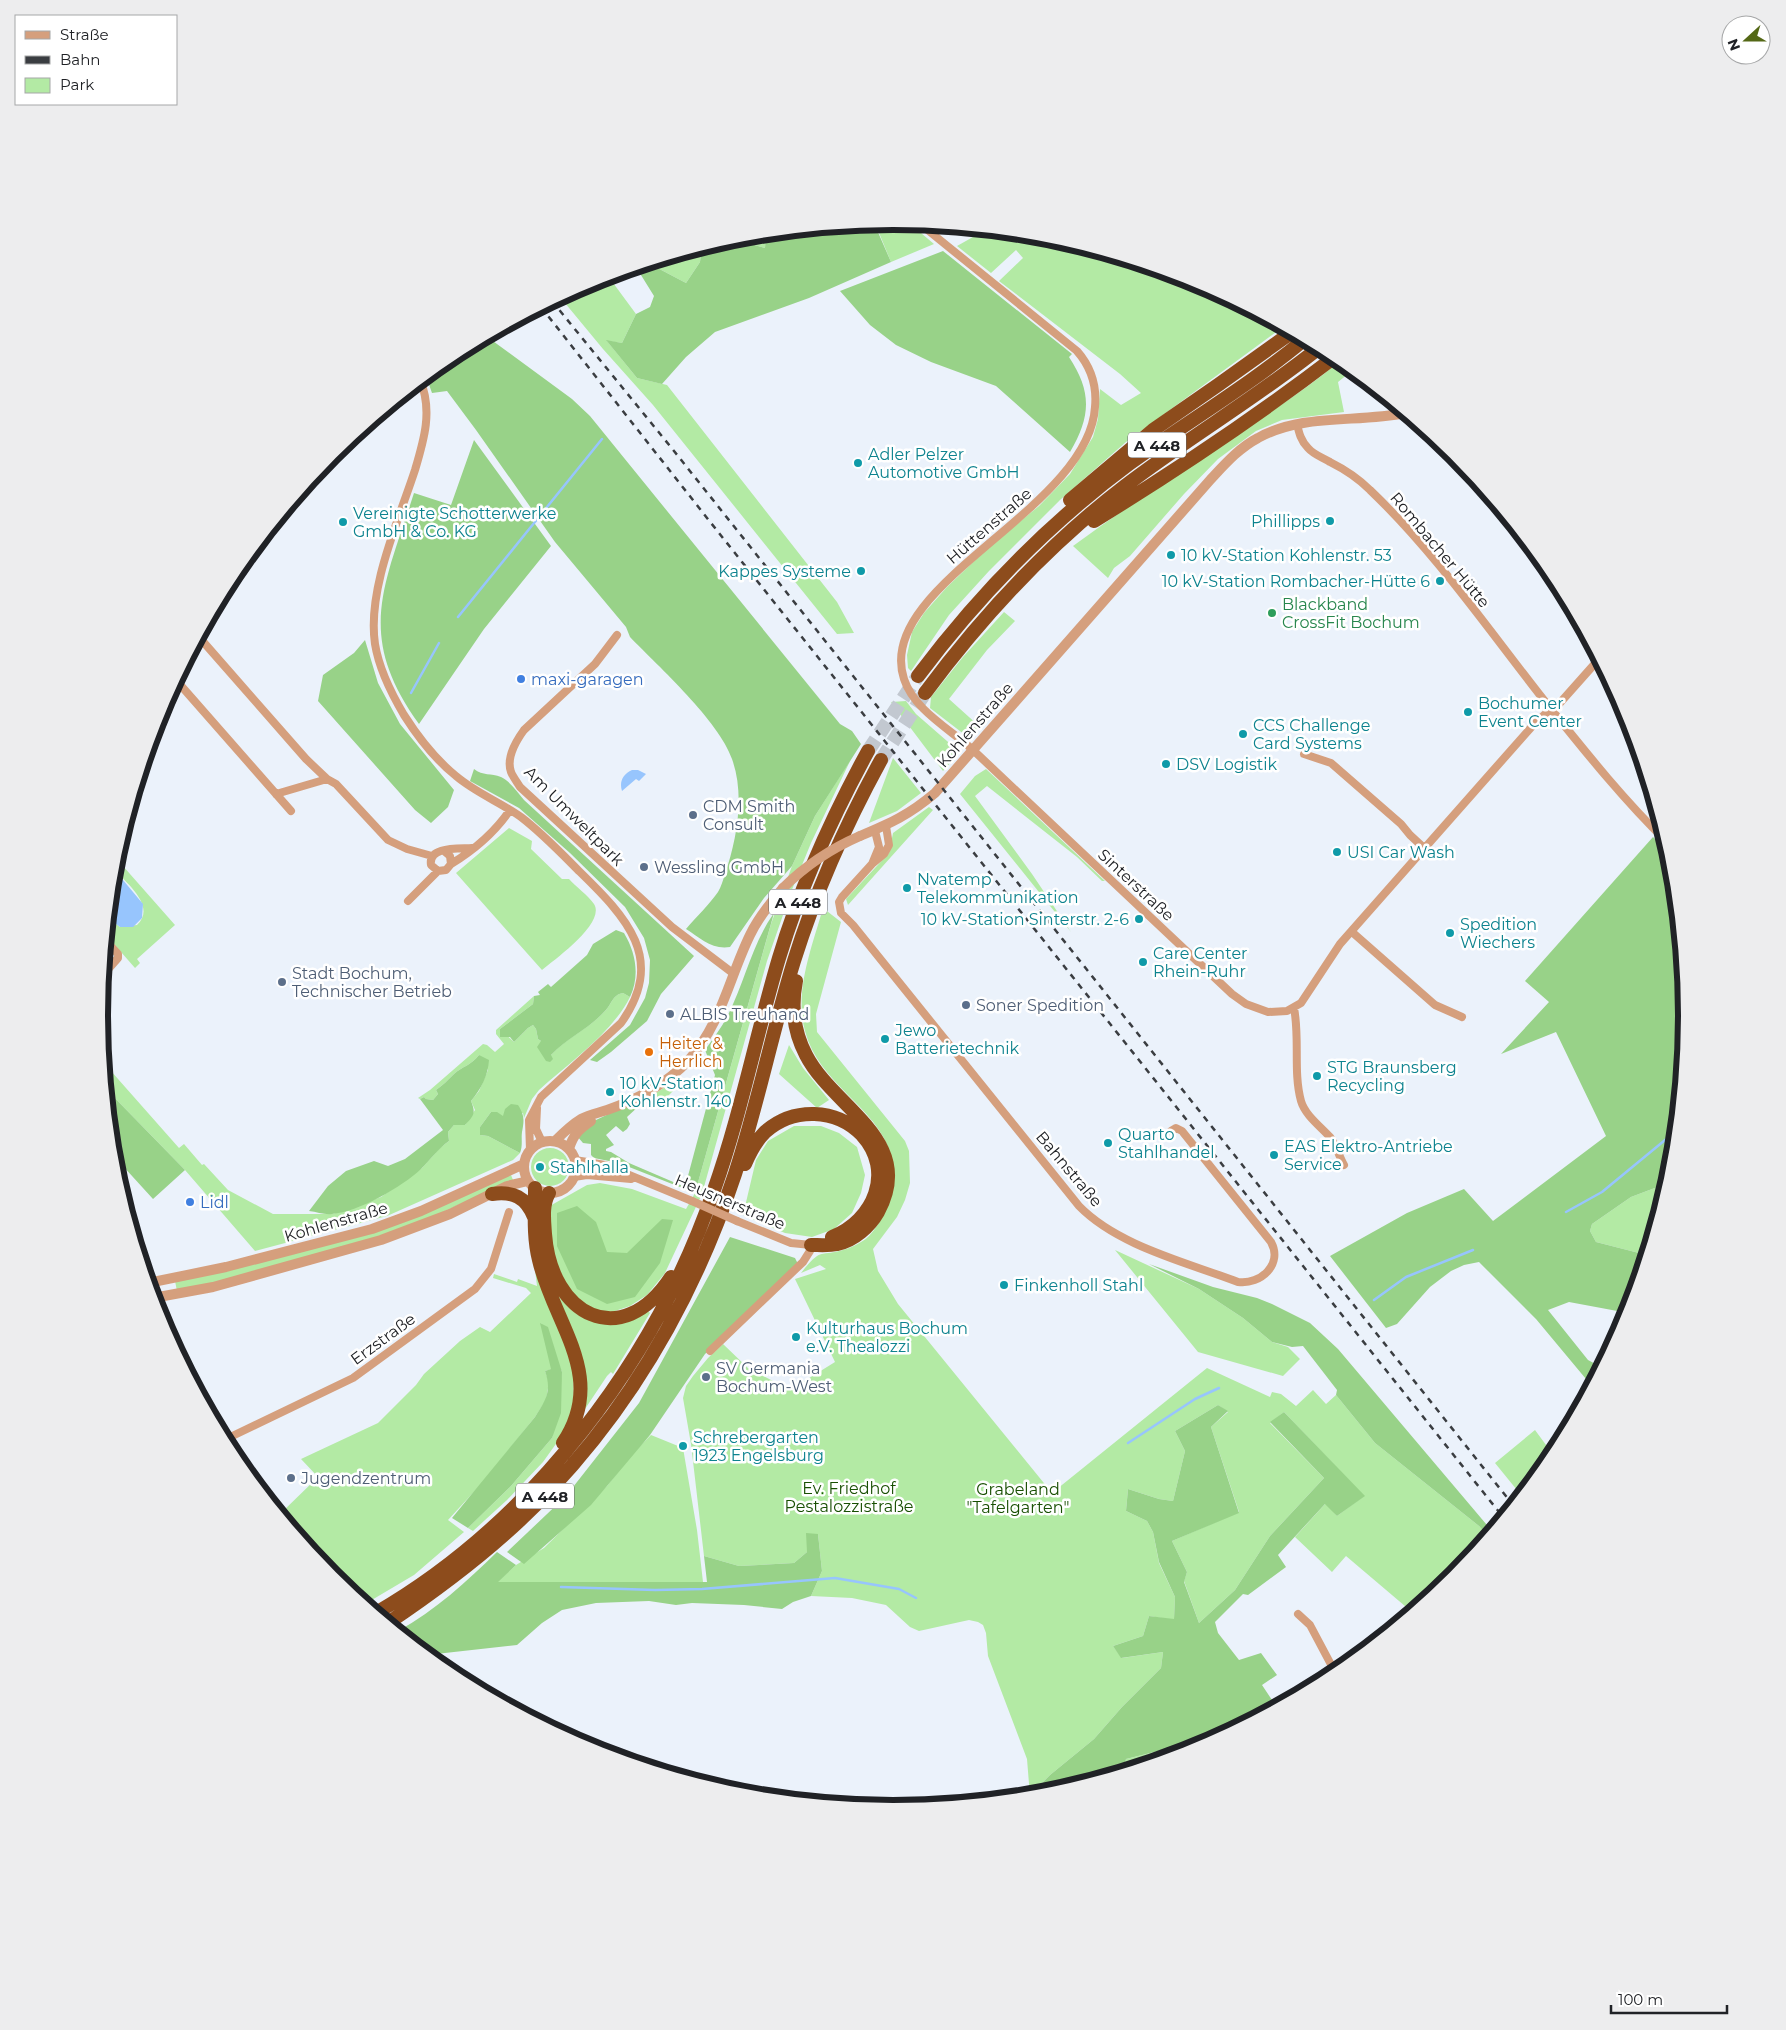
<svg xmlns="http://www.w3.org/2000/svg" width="1786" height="2030" font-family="Montserrat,sans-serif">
	<rect width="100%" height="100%" fill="#ebf2fb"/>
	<path fill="#b3eaa4" d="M893,221L908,222L934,244L891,262L875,223Z
		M965,228L1048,236L1197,281L1283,327L1126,442L1060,500L989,571L949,615L911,671L908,668L907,655L912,632L924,613L947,587L989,547L1039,506L1070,474L1093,437L1098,419L1100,389L1121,405L1141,393L1120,374L999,281L1023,258L1016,250L991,273L957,246L973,237Z
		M766,233L765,248L751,244H741L754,237V234Z
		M702,247L700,262L686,283L648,263Z
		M608,276L636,314L622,343L607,341L637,378L667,385L837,602L854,633L837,634L653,405L603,349L560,297L589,281Z
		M1341,360L1353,370L1338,382L1344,412L1282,420L1256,431L1218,459L1184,494L1130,556L1114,568L1108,578L1073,546C1125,508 1178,473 1232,438C1269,413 1307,389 1341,360Z
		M1004,612L1015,621L987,650L949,699L979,726L969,738L930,708L931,697L963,657Z
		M906,701L916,714L955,748L951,762L943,771L891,702Z
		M893,758L921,793L897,811L869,823Z
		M851,759L811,843L791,892L767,961L702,1194L665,1273L647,1295L630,1306L609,1313L593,1310L573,1298L551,1252L548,1207L587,1185L600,1183L632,1189L686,1209L695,1193L771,924L792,866L815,816Z
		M986,769L1105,881H1102L1077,857L987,786L975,796L1032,874L1071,932L960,794L975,776Z
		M929,807L933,810L848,905L846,899L889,853L893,833Z
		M509,828L532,841L531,849L562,879H569C576,887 588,895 594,904C606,923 555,959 542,970L456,873Z
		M115,857L175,925L137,959L140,963L135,968L107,936L108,918L120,927L137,925C157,906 126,883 113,868Z
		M823,908L841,922L816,1014L817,1032L905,1141L909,1151L910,1183L905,1200L897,1217L873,1249L878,1271L898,1304L1052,1493L1207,1368L1270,1397L1272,1392L1281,1394L1296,1406L1313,1390L1326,1404L1336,1395L1375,1443L1479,1526L1488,1536L1454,1577L1412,1612L1346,1556L1332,1572L1295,1537L1326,1503L1337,1516L1364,1496L1284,1412L1270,1423L1324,1478L1270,1536L1235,1590L1199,1623L1184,1581L1187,1572L1172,1541L1239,1512L1211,1427L1228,1412L1218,1405L1175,1431L1185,1451L1173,1501L1159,1499L1128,1489L1126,1511L1147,1521L1153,1532L1159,1563L1175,1597L1174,1620L1149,1616L1143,1636L1113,1646L1122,1658L1163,1652L1161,1668L1122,1707L1094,1739L1050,1775L1035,1790L1036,1795L1030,1796L1027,1759L988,1656L986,1633L983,1625L978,1622L969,1620L919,1631L910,1627L886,1605L852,1598L811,1596L822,1571L818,1534L807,1552L794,1563L739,1566L704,1556L691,1444L683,1398L686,1386L693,1376L708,1358L723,1344L748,1368L790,1390L835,1362L795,1279L826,1269L820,1265L801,1273C806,1267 811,1260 817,1256C821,1253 830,1253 835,1252C846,1250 861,1244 869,1236C883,1221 894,1197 893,1177C892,1170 893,1161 891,1155C877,1106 819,1085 805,1031C794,991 812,947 823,908Z
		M623,993L630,997C612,1033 569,1063 539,1090L532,1099L524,1118L523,1113L503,1117L491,1112L480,1127V1135L488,1136L520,1153L513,1160L387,1216L255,1251L185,1170L106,1089L103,1062L179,1148L184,1144L202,1165L204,1164L228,1190L273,1214H333L381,1197L422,1168L440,1148L449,1141L448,1132L454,1125H465L475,1110L471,1101L479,1091L488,1070L479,1055C470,1066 463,1066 454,1074C448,1080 443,1085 436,1090L438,1094L433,1100L426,1099L424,1097L420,1099L418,1098L430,1090L483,1044L487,1045L495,1052L504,1044L496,1034V1030L534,996L533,1004L500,1029L514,1042L528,1028L533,1025L536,1029L538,1039L541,1041L551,1055C566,1038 589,1029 605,1011C612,1004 612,995 623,993Z
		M789,1045L803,1068L829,1100L817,1108L779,1074Z
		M672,1083L677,1087L656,1108L653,1101L654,1094Z
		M794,1126H821L839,1133L857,1147L865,1175L861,1193L852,1213L834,1229L812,1237L785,1233L743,1215L756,1160L768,1141Z
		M531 1167a19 19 0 1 1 38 0a19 19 0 1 1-38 0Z
		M511,1175L513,1180L419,1223L394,1232L244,1275L177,1291L175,1281L288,1255Z
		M1668,1183L1647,1251L1639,1253L1596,1242L1590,1231L1592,1224L1631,1197Z
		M1115,1250L1199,1289L1243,1318L1272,1342L1288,1347L1300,1359L1283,1376L1198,1352Z
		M533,1253L573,1364L574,1406L563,1434L543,1462L507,1500L473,1531L468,1528L511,1486L552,1438L562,1372L541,1323L552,1369L545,1371L549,1382L546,1400L535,1417L482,1483L448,1520L464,1532L414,1575L365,1604L331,1576L280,1514L318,1477L301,1459L378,1423L416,1385L424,1374L460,1341L480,1327L490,1332L531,1293L526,1288L493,1278L494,1274L517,1282L518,1279L537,1286Z
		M553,1287C569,1315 598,1332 630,1320C636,1318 642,1314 648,1311L650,1313L613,1374L611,1372L607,1376L581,1415L584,1404Z
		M1535,1430L1549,1449L1553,1447L1556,1451L1521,1495L1495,1463Z
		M651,1435L683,1448L697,1530L703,1582H497L516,1565L544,1548L607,1486L632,1454Z
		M1183,1745L1187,1752L1123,1771L1126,1759Z"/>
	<path fill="#98d288" d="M874,223L891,262L809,298L715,332L686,357L662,384L637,378L606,340L622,343L636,314L650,307L654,296L636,267L648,263L686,283L700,262L702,247L737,236L742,245L751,244L765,248L766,233Z
		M943,251L1072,354L1069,357C1092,392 1091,416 1070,452L996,386L931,362L896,345L870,325L840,291Z
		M486,336L572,399L590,416L840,724L852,731L861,744L815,816L792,866L764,898L730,947C712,950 700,938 686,929C696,917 709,905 718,892C721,887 723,880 725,874C737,839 745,795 732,759C719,721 659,667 630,637L626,627L555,542L476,430L447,391L432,393L426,376L452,354Z
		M474,440L551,546L484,629L419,724C355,635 384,587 414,493L451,505Z
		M365,640L378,683L400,724L454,790L448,807L431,823L415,810L318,701L323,675L354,653Z
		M474,769C483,776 491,773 501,777C510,781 518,793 524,800L694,956L661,994L647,1021L611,1052L597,1062L590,1060L630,1025L645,998L649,983L650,960L644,938L625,907L570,853L519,808L470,781Z
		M1653,837L1670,854L1672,860L1687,1015L1672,1170L1668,1183L1631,1197L1592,1224L1590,1231L1596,1242L1639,1253L1647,1251L1628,1313L1569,1302L1548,1310L1588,1360L1601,1367L1591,1385L1536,1319L1479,1262L1464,1265L1451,1271L1430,1287L1397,1324L1386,1328L1330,1256L1407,1213L1464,1189L1493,1221L1606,1136L1556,1032L1501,1054L1549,1002L1525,981Z
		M774,913L695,1193L619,1163L594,1158L591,1155V1144L583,1143L577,1136L596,1120L634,1102L640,1105L627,1117L630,1124L627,1129L623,1132L616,1126L606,1135L614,1145L606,1149V1151L611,1152L629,1163L685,1187L715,1075L705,1050C713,1039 722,1027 728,1015C745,981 752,944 774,913Z
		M616,930L624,933C636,953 640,976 630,997L623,993C612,995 612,1004 605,1011C589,1029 567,1038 551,1055L553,1059L550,1062L546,1061L537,1047L541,1041L538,1039L536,1029L533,1025L528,1028L514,1042L510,1037H500V1029L533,1004L534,996L540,995L538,992L548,984L551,987L587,955L593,944Z
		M479,1055L489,1060C488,1076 481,1089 471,1101C476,1113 474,1116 465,1125H454L448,1132L449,1141C438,1149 431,1159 421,1169C402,1187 358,1212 332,1214C325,1215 317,1212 309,1211L328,1186L346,1171L374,1161L388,1166L405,1159L443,1130L420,1099L424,1097L426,1099L433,1100L438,1094L436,1090C443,1085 448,1080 454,1074C463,1066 470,1066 479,1055Z
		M106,1089L185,1170L153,1199L112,1154Z
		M511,1104L518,1105C525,1116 524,1121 522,1132C521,1139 523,1145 520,1153L488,1136L480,1135V1127L491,1112H497L503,1116L505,1109Z
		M577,1206L596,1222L607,1252L627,1253L662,1219L673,1220L660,1263L635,1297L607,1304L577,1289L557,1246V1213Z
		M730,1237L795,1258L798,1264L705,1354L650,1435L591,1505L524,1564L507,1552L566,1496L639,1403Z
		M1149,1264L1213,1287L1257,1298L1272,1304L1310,1323L1338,1349L1492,1531L1488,1536L1479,1526L1375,1443L1336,1395L1337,1390L1303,1346L1292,1347L1272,1342L1243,1318L1199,1289Z
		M540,1323L548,1327L562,1372L561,1413L552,1438L511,1486L468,1528L452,1518L535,1417C546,1400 552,1391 545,1371L551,1369Z
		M1218,1405L1228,1411L1211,1427L1239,1513L1172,1541L1187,1572L1184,1582L1199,1623L1235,1590L1270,1536L1324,1478L1270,1422L1284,1412L1365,1496L1337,1516L1325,1504L1278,1555L1286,1567L1248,1595L1243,1594L1215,1622L1218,1633L1239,1660L1261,1653L1277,1675L1262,1685L1276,1706L1223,1735L1126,1759L1123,1771L1048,1794L1036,1795L1035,1790L1050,1775L1094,1739L1122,1707L1161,1668L1163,1652L1121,1658L1113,1646L1143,1636L1149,1616L1174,1619L1175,1597L1159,1562L1153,1532L1147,1521L1126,1511L1128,1489L1159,1499L1173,1501L1185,1451L1175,1431Z
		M806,1533L818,1534L822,1571L811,1596L793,1602L782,1609L744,1605L692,1603L676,1605L649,1601L596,1603L562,1610L542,1623L517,1645L427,1655L398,1631C435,1611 467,1581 497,1552L516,1565L498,1582H707L704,1556L739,1566L794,1563L807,1552Z"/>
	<path fill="#97c5fd" d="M632,770H638L646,774L639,781L636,779L622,791C619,782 623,774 632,770Z
		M113,868L143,904L142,918L133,927H120L108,918Z"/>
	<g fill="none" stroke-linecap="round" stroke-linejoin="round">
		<path stroke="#97c5fd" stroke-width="2.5" d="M761,240L762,234
			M458,617L602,439
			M411,693L439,643
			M1566,1212L1602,1192L1676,1131
			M1374,1300L1406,1277L1473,1250
			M1128,1443L1195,1399L1219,1388
			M561,1587L655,1590L702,1589L835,1578L899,1589L916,1598"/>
		<path stroke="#c2c8d0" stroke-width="14" stroke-dasharray="14 7" stroke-linecap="butt" d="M868,751L918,676
			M881,760L925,693"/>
		<path stroke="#d59f7d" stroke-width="8" d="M919,223L1077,351C1091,367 1097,386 1095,407C1089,510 873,585 904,679C914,710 950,729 973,750C1060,831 1145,913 1232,994L1246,1004L1268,1012L1287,1011L1301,1003L1340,944L1535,723L1551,709C1492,635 1438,555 1370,490C1359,479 1344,469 1330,462C1322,457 1314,455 1308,448C1301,441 1299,433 1297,424
			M420,380C433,410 424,440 415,470C398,522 367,590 375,644C379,669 391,693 404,715C418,737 436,760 456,776C476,793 500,802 521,817C542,833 561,853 580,872C626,917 667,959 621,1023L541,1097L529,1120L530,1150
			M617,635L595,664L524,730C516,741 506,758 511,772C513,777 517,782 520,787L672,927L734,974
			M199,637L306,759L327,779L336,784L388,840L407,849L432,856
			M1599,659L1559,704L1551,709C1588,755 1624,800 1666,841
			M176,680L291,811
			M1304,754L1331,763L1401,824L1410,835L1424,848
			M276,794L327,779
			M875,831L879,847L872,864L884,854L889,845L886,826
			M444,851L450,856L451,864L446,870L438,871L431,865C428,846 459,849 472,848
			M451,864C474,850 495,832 510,810
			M872,864L842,897L839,902L841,913L853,925L1079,1206C1118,1246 1186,1262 1238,1282C1261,1285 1283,1264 1271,1242L1182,1131L1176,1128L1171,1131
			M408,901L438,871
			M1352,932L1435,1005L1462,1017
			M103,975L118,958V954L106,941
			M1294,1008C1300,1038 1293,1072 1301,1101C1305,1115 1320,1126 1330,1137C1336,1145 1339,1156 1344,1165
			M537,1108L536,1129L542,1142
			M575,1160L605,1165L692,1201
			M574,1177L587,1175L631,1179
			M710,1351L803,1262L810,1251L811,1245L791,1243L737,1221
			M224,1440L353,1378L475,1289L491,1269L509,1212
			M1298,1614L1310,1625L1336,1674"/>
		<path stroke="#d59f7d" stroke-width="10" d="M860,836C891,823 909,815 935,793L1211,479C1225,464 1239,448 1258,438C1303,413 1357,423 1405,413
			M555,1141C563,1133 571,1125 581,1119C589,1115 598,1113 607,1110C636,1100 666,1084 688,1061C721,1025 729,978 750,935C758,918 771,902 783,888
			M524 1167a26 26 0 1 1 52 0a26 26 0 1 1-52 0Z
			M569,1149C573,1135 579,1129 591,1121
			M148,1283L226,1267L372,1229L421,1211L524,1164
			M153,1298L213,1287L381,1240L450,1214L507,1186L528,1181"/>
		<path stroke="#8d4c1c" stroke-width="14" d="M1070,500L1153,430L1218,385L1292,332
			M1094,521C1177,470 1259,415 1336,356
			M918,676C978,596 1048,524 1129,464C1187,422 1250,385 1305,339
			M925,693C983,615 1048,545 1125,486C1189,437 1258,397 1320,347
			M796,981C791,1006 794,1032 806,1055C833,1108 917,1140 878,1212C870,1226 854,1241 837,1244C829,1246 819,1245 811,1245
			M745,1164C750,1152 756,1141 765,1132C793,1107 836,1108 862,1135C895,1171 874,1221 832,1237
			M535,1188C535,1213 533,1236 539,1260C554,1325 608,1376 563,1443
			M549,1193C542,1205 544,1219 545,1234C551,1315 621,1353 671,1277
			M492,1194C513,1191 526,1197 534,1217
			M376,1613C533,1522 656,1360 714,1190C741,1114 756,1035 779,958C801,885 832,817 868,751
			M388,1623C446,1584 503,1541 550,1490C635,1400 696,1291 735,1174C758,1104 772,1032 794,961C816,891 846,824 881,760"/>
		<path stroke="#3a3d41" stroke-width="2.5" stroke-dasharray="6 6" stroke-linecap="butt" d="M552,301L674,451L1513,1505
			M541,307L711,523L1503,1517"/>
		<path stroke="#d59f7d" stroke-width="8" d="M692,1201L737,1221"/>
		<path stroke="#d59f7d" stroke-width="10" d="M783,888C806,865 830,849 860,836"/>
	</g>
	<g fill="#0f9aa8" stroke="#fff" stroke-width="2">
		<circle cx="858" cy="463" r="5"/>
		<circle cx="1330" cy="521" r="5"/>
		<circle cx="343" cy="522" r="5"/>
		<circle cx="1171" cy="555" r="5"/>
		<circle cx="861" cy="571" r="5"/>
		<circle cx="1440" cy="581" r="5"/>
		<circle cx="1468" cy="712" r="5"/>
		<circle cx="1243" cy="734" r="5"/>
		<circle cx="1166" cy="764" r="5"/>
		<circle cx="1337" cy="852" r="5"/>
		<circle cx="907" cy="888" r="5"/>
		<circle cx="1139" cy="919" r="5"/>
		<circle cx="1450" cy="933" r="5"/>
		<circle cx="1143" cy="962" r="5"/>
		<circle cx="885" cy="1039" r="5"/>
		<circle cx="1317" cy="1076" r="5"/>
		<circle cx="610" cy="1092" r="5"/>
		<circle cx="1108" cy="1143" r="5"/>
		<circle cx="1274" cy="1155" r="5"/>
		<circle cx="540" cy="1167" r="5"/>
		<circle cx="1004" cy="1285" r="5"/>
		<circle cx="796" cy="1337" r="5"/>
		<circle cx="683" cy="1446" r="5"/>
	</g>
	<circle fill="#2e9e5b" stroke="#fff" stroke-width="2" cx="1272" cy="613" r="5"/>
	<g fill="#3f7fe0" stroke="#fff" stroke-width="2">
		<circle cx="521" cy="679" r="5"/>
		<circle cx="190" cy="1202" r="5"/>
	</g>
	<g fill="#5c6f8a" stroke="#fff" stroke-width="2">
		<circle cx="693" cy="815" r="5"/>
		<circle cx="644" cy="867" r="5"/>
		<circle cx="282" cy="982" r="5"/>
		<circle cx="966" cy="1005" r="5"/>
		<circle cx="670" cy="1014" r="5"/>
		<circle cx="706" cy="1377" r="5"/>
		<circle cx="291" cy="1478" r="5"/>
	</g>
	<circle fill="#e8710a" stroke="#fff" stroke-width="2" cx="649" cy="1052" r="5"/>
	<g text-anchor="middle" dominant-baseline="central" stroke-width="5" stroke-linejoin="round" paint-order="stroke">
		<g fill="#fff" stroke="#636467" stroke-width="1">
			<rect x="1128" y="432.5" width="58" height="25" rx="4"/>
			<rect x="769" y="889.5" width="58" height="25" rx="4"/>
			<rect x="516" y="1483.5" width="58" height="25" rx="4"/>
		</g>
		<g font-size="15" font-weight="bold" fill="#202226">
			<text x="1157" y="445">A 448</text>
			<text x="798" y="902">A 448</text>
			<text x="545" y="1496">A 448</text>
		</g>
		<g font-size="16" fill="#0d838f" stroke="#fff" text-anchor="start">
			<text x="868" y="454">Adler Pelzer<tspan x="868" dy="18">Automotive GmbH</tspan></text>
			<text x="353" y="513">Vereinigte Schotterwerke<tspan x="353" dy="18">GmbH &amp; Co. KG</tspan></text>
			<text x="1320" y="521" text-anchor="end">Phillipps</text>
			<text x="1181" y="555">10 kV-Station Kohlenstr. 53</text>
			<text x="851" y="571" text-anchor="end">Kappes Systeme</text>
			<text x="1430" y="581" text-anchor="end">10 kV-Station Rombacher-Hütte 6</text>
			<text x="1478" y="703">Bochumer<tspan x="1478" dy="18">Event Center</tspan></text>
			<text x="1253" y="725">CCS Challenge<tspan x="1253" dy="18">Card Systems</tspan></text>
			<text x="1176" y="764">DSV Logistik</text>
			<text x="1347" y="852">USI Car Wash</text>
			<text x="917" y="879">Nvatemp<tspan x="917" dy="18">Telekommunikation</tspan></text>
			<text x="1129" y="919" text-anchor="end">10 kV-Station Sinterstr. 2-6</text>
			<text x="1460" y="924">Spedition<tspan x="1460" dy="18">Wiechers</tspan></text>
			<text x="1153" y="953">Care Center<tspan x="1153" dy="18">Rhein-Ruhr</tspan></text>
			<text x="895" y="1030">Jewo<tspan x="895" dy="18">Batterietechnik</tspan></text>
			<text x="1327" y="1067">STG Braunsberg<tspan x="1327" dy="18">Recycling</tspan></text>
			<text x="620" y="1083">10 kV-Station<tspan x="620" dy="18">Kohlenstr. 140</tspan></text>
			<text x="1118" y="1134">Quarto<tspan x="1118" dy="18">Stahlhandel</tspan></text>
			<text x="1284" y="1146">EAS Elektro-Antriebe<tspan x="1284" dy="18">Service</tspan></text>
			<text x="550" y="1167">Stahlhalla</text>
			<text x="1014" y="1285">Finkenholl Stahl</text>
			<text x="806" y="1328">Kulturhaus Bochum<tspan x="806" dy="18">e.V. Thealozzi</tspan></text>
			<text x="693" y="1437">Schrebergarten<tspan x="693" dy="18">1923 Engelsburg</tspan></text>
		</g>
		<g font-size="16" fill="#202226" stroke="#fff">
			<text transform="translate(989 526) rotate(-41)">Hüttenstraße</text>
			<text transform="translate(1440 550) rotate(50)">Rombacher Hütte</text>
			<text transform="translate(975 725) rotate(-49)">Kohlenstraße</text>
			<text transform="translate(574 816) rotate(45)">Am Umweltpark</text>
			<text transform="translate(1136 885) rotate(43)">Sinterstraße</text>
			<text transform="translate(1069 1169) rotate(50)">Bahnstraße</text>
			<text transform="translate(730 1202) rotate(23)">Heusnerstraße</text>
			<text transform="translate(336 1222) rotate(-16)">Kohlenstraße</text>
			<text transform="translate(383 1339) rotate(-36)">Erzstraße</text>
		</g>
		<g font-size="16" fill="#27864d" stroke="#fff" text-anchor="start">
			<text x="1282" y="604">Blackband<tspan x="1282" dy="18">CrossFit Bochum</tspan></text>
		</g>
		<g font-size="16" fill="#366cbe" stroke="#fff" text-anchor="start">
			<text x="531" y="679">maxi-garagen</text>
			<text x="200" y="1202">Lidl</text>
		</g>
		<g font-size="16" fill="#4e5e75" stroke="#fff" text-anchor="start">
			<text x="703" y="806">CDM Smith<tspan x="703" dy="18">Consult</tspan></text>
			<text x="654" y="867">Wessling GmbH</text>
			<text x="292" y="973">Stadt Bochum,<tspan x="292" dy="18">Technischer Betrieb</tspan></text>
			<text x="976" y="1005">Soner Spedition</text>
			<text x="680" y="1014">ALBIS Treuhand</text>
			<text x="716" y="1368">SV Germania<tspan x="716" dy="18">Bochum-West</tspan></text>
			<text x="301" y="1478">Jugendzentrum</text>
		</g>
		<g font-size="16" fill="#c56008" stroke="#fff" text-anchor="start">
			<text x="659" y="1043">Heiter &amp;<tspan x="659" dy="18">Herrlich</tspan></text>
		</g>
		<g font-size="16" fill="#184f02" stroke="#fff">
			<text x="849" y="1488">Ev. Friedhof<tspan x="849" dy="18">Pestalozzistraße</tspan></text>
			<text x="1018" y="1489">Grabeland<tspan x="1018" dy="18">"Tafelgarten"</tspan></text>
		</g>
	</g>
	<path d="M0 0H1786V2030H0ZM108 1015a785 785 0 1 1 1570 0a785 785 0 1 1-1570 0Z" fill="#ededee" fill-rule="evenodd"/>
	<path fill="none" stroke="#202226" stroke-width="6" d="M108 1015a785 785 0 1 1 1570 0a785 785 0 1 1-1570 0Z"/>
	<rect x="15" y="15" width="162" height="90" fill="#ffffff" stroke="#a6a7a8"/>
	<rect x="25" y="31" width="25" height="8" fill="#d59f7d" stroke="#a6a7a8"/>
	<text x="60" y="40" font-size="15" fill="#202226">Straße</text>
	<rect x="25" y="56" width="25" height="8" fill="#3a3d41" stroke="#a6a7a8"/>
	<text x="60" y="65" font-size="15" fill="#202226">Bahn</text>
	<rect x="25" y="78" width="25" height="15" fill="#b3eaa4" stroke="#a6a7a8"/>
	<text x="60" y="90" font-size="15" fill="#202226">Park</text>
	<g transform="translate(1746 40) rotate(249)"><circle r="24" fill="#ffffff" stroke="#a6a7a8"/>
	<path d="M0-4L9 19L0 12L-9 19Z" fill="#546816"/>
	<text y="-8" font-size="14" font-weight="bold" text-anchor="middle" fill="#202226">N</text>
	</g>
	<path d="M1611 2005v8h116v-8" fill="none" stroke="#202226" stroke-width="2.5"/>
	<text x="1618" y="2005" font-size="15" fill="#202226" stroke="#ffffff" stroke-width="4" paint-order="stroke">100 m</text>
</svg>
